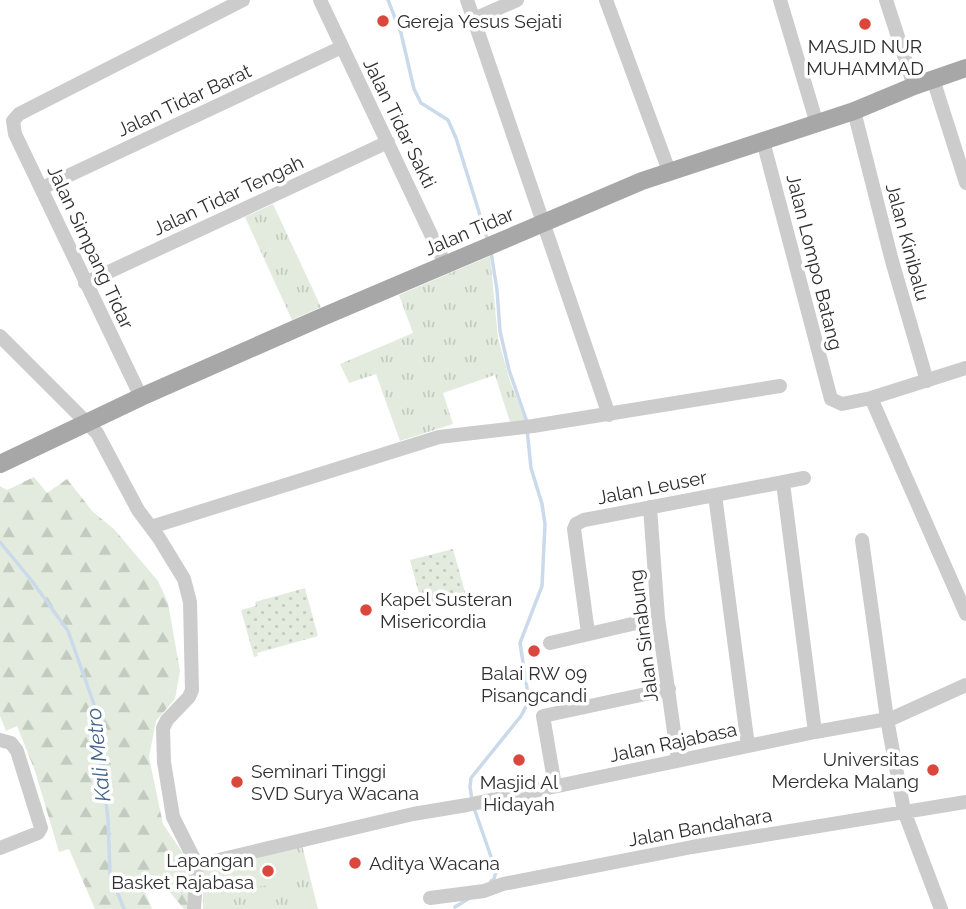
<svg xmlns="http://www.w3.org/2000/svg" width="966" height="909" font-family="Raleway,sans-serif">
	<defs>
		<pattern id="grass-tufts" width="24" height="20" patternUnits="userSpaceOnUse" patternTransform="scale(1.75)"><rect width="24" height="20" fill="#e3ebde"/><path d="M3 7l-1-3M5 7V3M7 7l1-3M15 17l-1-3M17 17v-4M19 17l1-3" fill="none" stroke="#c3cabf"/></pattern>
		<pattern id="forest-firs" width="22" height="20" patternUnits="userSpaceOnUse" patternTransform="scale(1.75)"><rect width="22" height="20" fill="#e3ebde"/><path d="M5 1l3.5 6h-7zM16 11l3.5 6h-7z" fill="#c3cabf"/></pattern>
		<pattern id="garden-dots" width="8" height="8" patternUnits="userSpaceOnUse" patternTransform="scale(1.75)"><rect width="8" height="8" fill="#e3ebde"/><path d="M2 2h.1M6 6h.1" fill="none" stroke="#c3cabf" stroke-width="1.8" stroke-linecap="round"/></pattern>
	</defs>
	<rect width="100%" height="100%" fill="#fff"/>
	<path fill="url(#grass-tufts)" d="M273,204L321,307L292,320L245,217Z
		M490,256L498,338L510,381L525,420L510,422L495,375L443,393L453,424L400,441L376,374L349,383L340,364L413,333L399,295Z
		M302,845L318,909H203V869Z"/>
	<path fill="url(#forest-firs)" d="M34,477L47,493L67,479L93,512L114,529L158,581L168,603L180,671L175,699L156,721L149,757L163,824L182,852L190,871L189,908L184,909L156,876L142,884L152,909H95L69,849L59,852L35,771L17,726L6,731L0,716V486L7,490Z"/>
	<path fill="url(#garden-dots)" d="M453,549L466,596L423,609L410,560Z
		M305,588L318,636L257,653L258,656L254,657L241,610L256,606L255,602Z"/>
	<path fill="#e3ebde" d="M293,850L299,879L243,890L237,863Z"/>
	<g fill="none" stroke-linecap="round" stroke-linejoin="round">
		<path stroke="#cbdaea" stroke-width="3.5" d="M388,0L401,33L414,89L421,103L448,120L456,138L488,241
			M491,252L497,290L500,331L509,370L527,422
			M0,542L32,581L68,631L95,707L108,819L110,874L124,909
			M472,800L470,787L471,778L521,716L529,701L520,643L542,586L545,524L542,504L531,468L527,429
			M474,808L496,871L494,879L491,881
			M455,907L468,899"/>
		<path stroke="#ccc" stroke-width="14" d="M320,0L445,264
			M467,0L609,415
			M606,0L669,171
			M780,0L817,124
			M886,0L914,86
			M472,20L517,0
			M933,79L966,183
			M854,111L892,261L927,381
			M763,141L831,399L842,404L871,398L966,368
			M42,188L342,47
			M85,283L388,142
			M0,336L97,433L138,510L159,538L184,579L190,602L192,690L189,697L167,720L163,728L164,762L173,817L197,865L194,909
			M141,397L15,134L13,121L19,114L243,0
			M871,398L966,614
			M783,483L815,732
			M715,495L748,746
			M650,507L658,618L678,760
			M151,527L439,437L533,426L780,386
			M862,540L887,719L904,811L941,909
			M588,633L574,529L576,524L584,520L804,478
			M550,643L658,618
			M0,740L11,743L17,751L41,828L38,833L0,848
			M555,786L543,716L669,689
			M197,865L413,814L467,805L815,732L893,718L966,685
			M430,898L484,891L503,884L692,847L966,802"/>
		<path stroke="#a7a7a7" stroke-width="18" d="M0,464L141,397L320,318L642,181L854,111L914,86L966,68"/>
	</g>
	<g fill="#da473d" stroke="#fff" stroke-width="2.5">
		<circle cx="383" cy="21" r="7"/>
		<circle cx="865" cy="24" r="7"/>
		<circle cx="366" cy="610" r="7"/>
		<circle cx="534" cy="651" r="7"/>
		<circle cx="519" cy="760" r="7"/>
		<circle cx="933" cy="770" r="7"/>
		<circle cx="237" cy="782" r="7"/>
		<circle cx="355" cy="863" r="7"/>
		<circle cx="268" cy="871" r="7"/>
	</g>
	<g text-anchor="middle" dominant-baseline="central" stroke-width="7" stroke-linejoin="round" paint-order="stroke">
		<g font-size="19" fill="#2f2f2f" stroke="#fff" text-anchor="start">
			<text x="397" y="21">Gereja Yesus Sejati</text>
			<text x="865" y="46" text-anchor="middle">MASJID NUR<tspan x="865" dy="22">MUHAMMAD</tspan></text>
			<text x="380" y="599">Kapel Susteran<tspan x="380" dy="22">Misericordia</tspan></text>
			<text x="534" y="673" text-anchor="middle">Balai RW 09<tspan x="534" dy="22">Pisangcandi</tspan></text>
			<text x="919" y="759" text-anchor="end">Universitas<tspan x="919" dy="22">Merdeka Malang</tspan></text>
			<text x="251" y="771">Seminari Tinggi<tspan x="251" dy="22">SVD Surya Wacana</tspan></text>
			<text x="519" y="782" text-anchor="middle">Masjid Al<tspan x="519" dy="22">Hidayah</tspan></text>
			<text x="254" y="860" text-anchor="end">Lapangan<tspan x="254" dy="22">Basket Rajabasa</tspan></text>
			<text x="369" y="863">Aditya Wacana</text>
		</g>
		<g font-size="19" fill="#2f2f2f" stroke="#fff">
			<text transform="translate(184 100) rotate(-25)">Jalan Tidar Barat</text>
			<text transform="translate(400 123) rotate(64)">Jalan Tidar Sakti</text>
			<text transform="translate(228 195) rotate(-25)">Jalan Tidar Tengah</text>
			<text transform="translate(469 231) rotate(-23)">Jalan Tidar</text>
			<text transform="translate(908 242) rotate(75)">Jalan Kinibalu</text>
			<text transform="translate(91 247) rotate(65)">Jalan Simpang Tidar</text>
			<text transform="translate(815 262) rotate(76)">Jalan Lompo Batang</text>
			<text transform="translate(652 487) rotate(-11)">Jalan Leuser</text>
			<text transform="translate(643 636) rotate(-97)">Jalan Sinabung</text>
			<text transform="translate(673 742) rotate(-12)">Jalan Rajabasa</text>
			<text transform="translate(700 827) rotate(-10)">Jalan Bandahara</text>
		</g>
		<g font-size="21" font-style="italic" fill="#42658c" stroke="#fff">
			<text transform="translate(98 755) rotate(-96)">Kali Metro</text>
		</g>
	</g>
</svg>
